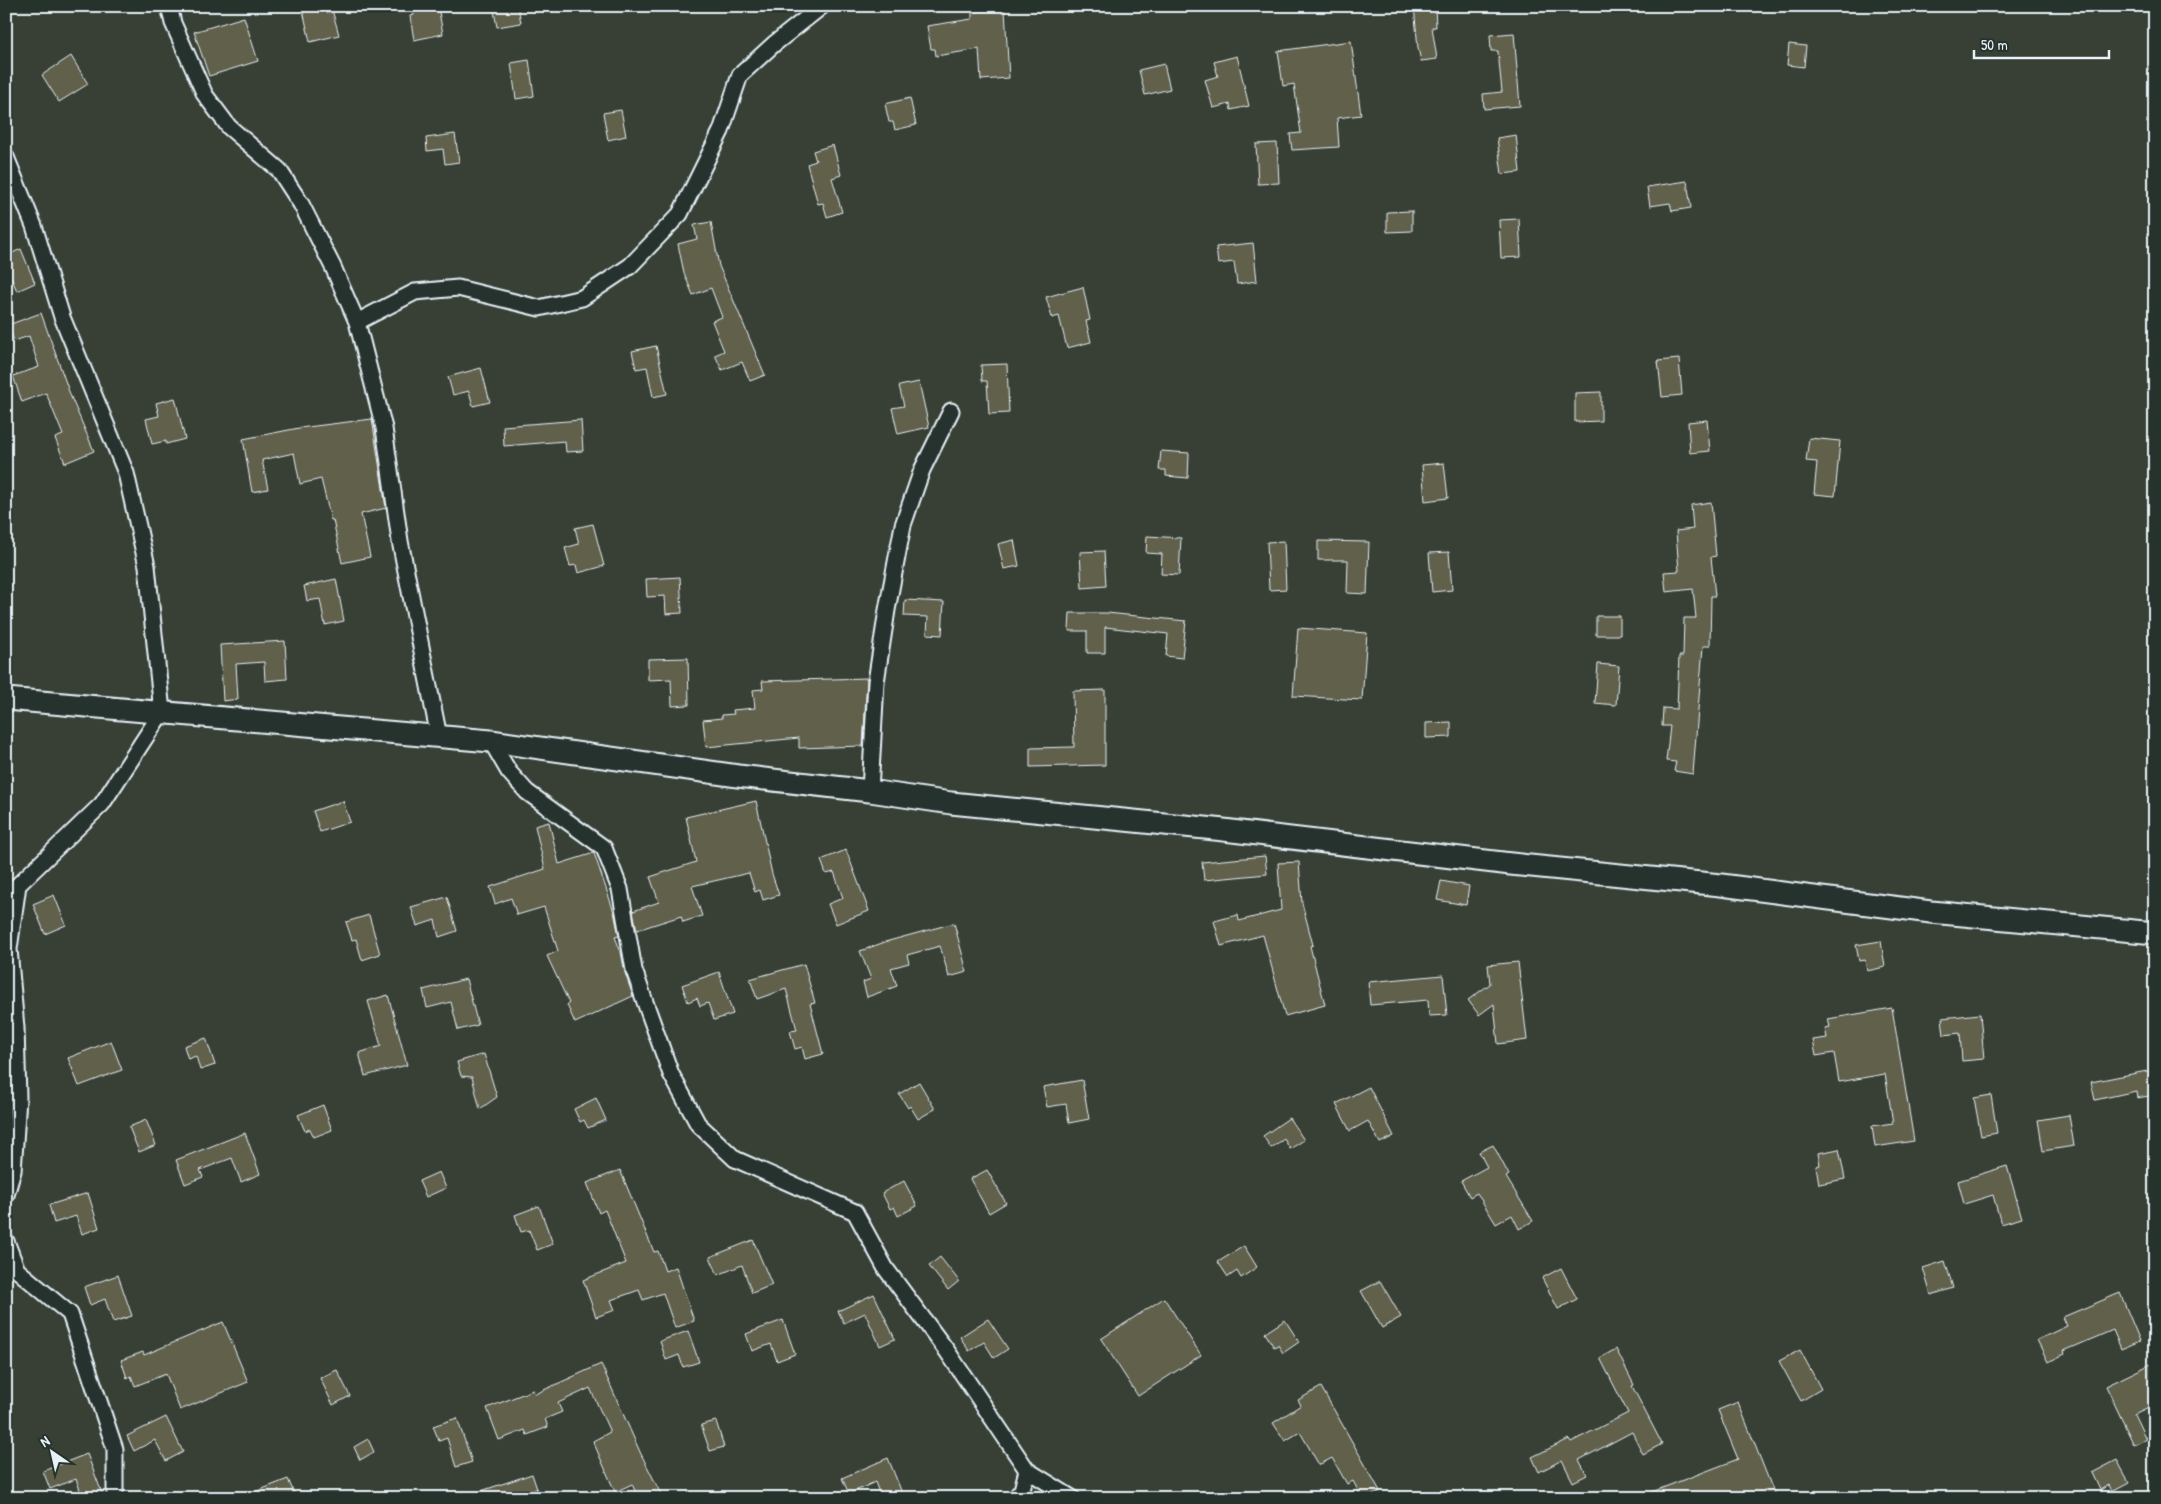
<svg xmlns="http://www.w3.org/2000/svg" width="2161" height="1504" font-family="'Patrick Hand',sans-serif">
	<rect width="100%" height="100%" fill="#384036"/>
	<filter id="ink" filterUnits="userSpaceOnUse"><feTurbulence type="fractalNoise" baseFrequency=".02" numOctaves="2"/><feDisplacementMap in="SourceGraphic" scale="10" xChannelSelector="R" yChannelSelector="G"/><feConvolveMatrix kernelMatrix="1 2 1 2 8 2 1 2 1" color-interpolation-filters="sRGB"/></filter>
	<g filter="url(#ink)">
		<path fill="#61604b" stroke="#e8f1f8" d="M302,6H331L339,35L310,42Z
			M412,6H438L443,34L414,40L410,16L414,15Z
			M493,6H518L521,23L497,27Z
			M1414,6H1435L1436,27H1432L1437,59L1421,61L1418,48Z
			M1005,10L1009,78L981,80L979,49L936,56L935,49H931L927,26L972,19V12Z
			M244,17L258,61L209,76L194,32Z
			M1514,33L1520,106L1484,109L1483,94L1502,92L1498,51H1491L1490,35Z
			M1351,41L1361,115L1337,118L1339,147L1292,150L1290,134L1301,133L1294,84L1283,86L1278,51Z
			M1789,44L1806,46L1804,67L1787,65Z
			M71,56L88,84L59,102L42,75Z
			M1237,56L1249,106L1231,110L1230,104L1213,108L1205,80L1218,76L1214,62Z
			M529,60L534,96L516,99L511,63Z
			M1164,64L1170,89L1145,95L1139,70Z
			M910,98L916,125L895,130L893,122H889L885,104Z
			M621,110L626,136L608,140L603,113Z
			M455,134L459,162L445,164L443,149L427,151L426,138Z
			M1516,135L1520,172L1502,174L1497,138Z
			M1277,143L1279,183L1258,184L1256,144Z
			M833,145L841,175L832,178L842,212L827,217L823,203L818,204L807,164L816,161L813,151Z
			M1687,181L1691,208L1672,211L1670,203L1650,206L1647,187Z
			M1412,211V231L1387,232V212Z
			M1519,219L1521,257L1501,258L1499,220Z
			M711,222L719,266L765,375L750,381L742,362L722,370L715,355L724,351L712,321L722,317L711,288L693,295L684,273L678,244L697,239L694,225Z
			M1253,243L1257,281L1237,284L1234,262L1218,264L1216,247Z
			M21,249L35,283L17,291L6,265V256Z
			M1083,287L1090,320L1086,321L1091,342L1067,348L1059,316L1052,318L1046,297Z
			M41,313L71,397L94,451L65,463L55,438L63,435L46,393L22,402L13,376L39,367L29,336L14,341L8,325Z
			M656,346L667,394L653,397L647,367L636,369L632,351Z
			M1679,359L1682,395L1662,397L1658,361Z
			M1007,364L1009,413L989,414L987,381H982L981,365Z
			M481,368L490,402L473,406L469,391L453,395L448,377Z
			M919,382L929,427L898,434L892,408L904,406L899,386Z
			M1601,392V421L1575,422V393Z
			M175,398L185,439L166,444V441L152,444L146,419L159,416L156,403Z
			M372,419L386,508L361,514L370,557L342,563L333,520H331L321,479L300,484L294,453L262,460L268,489L252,492L243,439L299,428Z
			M581,420L583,451L566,452L565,441L504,446L503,426Z
			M1707,420L1710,451L1690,453L1688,422Z
			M1809,438L1840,441L1835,496L1814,494L1817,462L1806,461Z
			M1161,451L1189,453L1188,478L1166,476V470H1159Z
			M1444,463L1448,498L1425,501L1422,465Z
			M1711,502L1716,556L1711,557L1715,596H1711L1710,646H1703L1693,774L1674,771L1676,762L1666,761L1670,726H1662L1663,708L1677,709L1679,656H1683L1684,618H1696L1693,589L1666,592L1664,572L1679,571L1676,531L1693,529L1691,505Z
			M593,524L604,566L578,573L576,565L570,566L565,548L579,544L575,528Z
			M1147,536L1181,538L1179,575L1161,574L1162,554L1146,553Z
			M1014,540L1019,566L1004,569L998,544Z
			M1284,541L1286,589L1269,590L1267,542Z
			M1318,541L1369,542L1367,594L1347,593L1348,560H1318Z
			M1104,551L1106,586L1082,588L1080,552Z
			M1449,552L1452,590L1432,592L1429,553Z
			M680,577L682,613L666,614L665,596L647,597L646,579Z
			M336,579L344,621L325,625L320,599L307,601L304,586Z
			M905,600L944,602L942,635L927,634L928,617L904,616Z
			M1070,613H1107L1186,621L1182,658L1166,656L1168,634L1105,627V653H1087V631H1069Z
			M1596,616H1620V635H1596Z
			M1298,628L1367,633L1362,700L1293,696Z
			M285,641L287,679L265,681L264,662L236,664L238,699L223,701L220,645Z
			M688,658L689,705L672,706L671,679L648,680V659Z
			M1598,664L1619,666L1616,705L1595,703Z
			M867,678L863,746L799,748V738L706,747L703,720L722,718V715L734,714L733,710L755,708L753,690L763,689L762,681Z
			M1105,690V765L1030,767V748L1074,747L1073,691Z
			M1451,722V737L1426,738V723Z
			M343,801L350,822L320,832L313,811Z
			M756,801L772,874L779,895L763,900L760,890L755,892L749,873L692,886L702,916L683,922L681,916L637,930L633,911L659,902L650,877L696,862L686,817Z
			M549,822L559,864L594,853L614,912L619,936L615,937L621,952L625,973L633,996L575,1023L567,1005L569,1003L547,956L558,951L544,907L517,915L511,898L495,904L490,887L545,869L535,826Z
			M846,850L869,911L836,924L828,904L843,898L834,872L826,874L821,860Z
			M1265,856L1267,874L1204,880L1202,862Z
			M1299,862L1302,903L1313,945L1310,946L1325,1005L1285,1016L1263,935L1221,946L1214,921L1238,915L1239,921L1281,910L1278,863Z
			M1441,881L1469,886L1466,905L1437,900Z
			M54,895L66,925L45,934L33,904Z
			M447,897L457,931L439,937L435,920L417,926L411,907Z
			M369,915L380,954L362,960L356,939L352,940L346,922Z
			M954,923L967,972L949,977L940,946L907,955L909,963L891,968L897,986L867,997L863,982L871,979L860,951L885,942Z
			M1881,941L1885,967L1867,971L1865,960L1859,961L1856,945Z
			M1518,962L1527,1040L1498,1044L1494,1004L1479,1015L1468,1000L1490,984L1488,965Z
			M804,964L815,1003L810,1004L823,1054L805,1059L802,1047L795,1049L790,1031L797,1030L786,989L757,999L750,979Z
			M719,972L733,1014L714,1020L708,1003L700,1006L697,998L688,1002L682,985Z
			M1443,975L1447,1015L1429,1016L1428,1000L1370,1005L1368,982Z
			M466,979L478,1025L458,1030L451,1002L427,1008L423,990Z
			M388,995L407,1065L365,1076L359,1053L381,1046L368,1001Z
			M1892,1008L1914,1141L1875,1147L1872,1126L1893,1123L1885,1074L1839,1082L1834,1053L1816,1056L1813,1040L1827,1038L1825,1028L1830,1027L1828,1019Z
			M1980,1014L1984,1059L1962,1061L1960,1033L1944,1035L1942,1018Z
			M206,1038L215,1065L200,1070L196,1056L188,1059L184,1046Z
			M111,1041L122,1070L79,1086L68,1058Z
			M484,1054L497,1097L480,1109L472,1077L461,1076L457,1062Z
			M2152,1070L2155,1095L2137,1098L2136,1091L2095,1100L2091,1082Z
			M1082,1080L1089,1119L1069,1123L1066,1104L1047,1107L1043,1087Z
			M919,1082L935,1109L918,1119L910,1106L908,1108L899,1094Z
			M1369,1087L1394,1136L1380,1143L1368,1121L1350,1131L1336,1104Z
			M1991,1095L1997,1133L1981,1136L1974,1098Z
			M596,1098L606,1120L588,1128L584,1120L580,1122L574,1109Z
			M323,1105L332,1130L314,1137L310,1129L305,1131L298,1115Z
			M2069,1115L2074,1146L2043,1151L2038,1120Z
			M1289,1118L1304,1140L1290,1149L1284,1139L1271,1148L1263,1136Z
			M146,1120L156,1145L139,1152L129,1127Z
			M245,1133L260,1174L241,1182L232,1158L200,1170L203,1177L185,1184L176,1160Z
			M1493,1145L1509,1175L1506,1177L1533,1221L1519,1229L1512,1215L1496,1224L1477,1193L1470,1197L1461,1181L1487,1167L1479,1152Z
			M1839,1149L1845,1179L1819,1184L1816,1166L1820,1165L1818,1153Z
			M2007,1166L2022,1218L2001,1224L1993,1195L1964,1204L1958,1181Z
			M620,1170L654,1252L658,1251L665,1271L676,1267L694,1321L675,1328L663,1293L643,1300L639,1290L611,1300L615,1310L596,1317L583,1280L626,1263L605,1210L599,1213L587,1183Z
			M987,1170L1006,1203L989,1213L970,1179Z
			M439,1172L446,1188L426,1197L419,1181Z
			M904,1181L917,1206L898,1216L894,1207L890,1209L882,1193Z
			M88,1193L99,1228L82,1234L76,1216L54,1223L49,1205Z
			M539,1206L553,1244L537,1250L529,1230L521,1232L515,1215Z
			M753,1240L772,1285L752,1293L742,1265L718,1275L710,1257Z
			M1244,1246L1257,1267L1241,1278L1237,1271L1228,1277L1218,1262Z
			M940,1257L959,1281L948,1290L929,1266Z
			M1945,1261L1953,1288L1931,1295L1923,1268Z
			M1561,1268L1577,1299L1558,1309L1542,1278Z
			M118,1275L132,1316L113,1322L105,1299L90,1305L84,1287Z
			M1380,1281L1401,1317L1382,1328L1361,1291Z
			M2120,1293L2140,1341L2121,1349L2113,1330L2064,1351L2065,1354L2048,1362L2037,1340L2067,1326L2063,1317Z
			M874,1294L895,1339L880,1346L865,1313L844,1323L838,1311Z
			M1164,1298L1201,1355L1138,1396L1101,1339Z
			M988,1319L1008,1349L994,1358L984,1342L969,1351L960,1337Z
			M783,1320L795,1354L777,1361L771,1344L752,1351L746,1334Z
			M1285,1320L1299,1342L1283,1353L1278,1345L1274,1347L1265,1333Z
			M223,1322L248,1382L180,1410L166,1374L135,1386L131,1376L127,1378L121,1360L143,1352L144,1355Z
			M688,1331L699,1362L683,1367L679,1355L666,1360L660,1341Z
			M1616,1349L1634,1385L1632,1386L1662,1444L1643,1454L1632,1432L1579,1460L1587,1475L1573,1482L1562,1460L1539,1472L1532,1457L1569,1439L1571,1442L1628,1413L1600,1358Z
			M1800,1350L1821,1389L1801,1401L1779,1361Z
			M601,1364L640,1452L663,1498H638L632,1484L615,1492L593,1441L610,1432L590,1388L558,1403L562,1412L545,1419L548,1427L527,1435L525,1430L499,1440L487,1408L533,1390L535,1394Z
			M2151,1364L2155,1373V1404L2134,1414L2146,1439L2134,1445L2106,1386Z
			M337,1370L350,1396L333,1405L320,1378Z
			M1321,1387L1380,1491L1367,1498H1362L1353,1481L1347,1484L1332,1458L1319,1465L1300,1432L1285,1441L1273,1423L1301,1405L1298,1400Z
			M1738,1402L1776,1498H1636L1738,1459L1718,1410Z
			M166,1417L183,1452L166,1461L155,1440L134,1451L127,1436Z
			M457,1418L472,1462L456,1467L447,1438L439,1441L433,1426Z
			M716,1421L724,1447L710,1451L701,1425Z
			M368,1439L374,1452L360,1460L354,1447Z
			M87,1454L104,1498H83L76,1479L50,1489L43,1471Z
			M888,1458L904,1498H881L875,1482L849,1494L842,1478Z
			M2117,1460L2129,1482L2112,1491L2109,1485L2100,1490L2092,1473Z
			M532,1474L537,1489L509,1498H469V1495Z
			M288,1479L296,1498H242V1497Z"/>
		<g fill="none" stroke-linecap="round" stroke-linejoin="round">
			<g stroke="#e8f1f8" stroke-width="19">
				<path id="street" d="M169,6L173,23L205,95L229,127L279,170L301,204L333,267L357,322L384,428L400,541L439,737
					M6,157L34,226L62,317L126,473L147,566L162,712L102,804L18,885L9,949L16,1028L18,1098L13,1171L6,1195
					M357,322L415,292L458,288L539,308L582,298L630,266L680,214L721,131L740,75L774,44L822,6
					M491,741L509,772L527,792L604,848L620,889L634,970L645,1002L671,1074L698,1124L735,1159L855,1212L886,1269L947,1351L1027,1470L1072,1498
					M870,791L876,682L887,610L903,525L922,470L951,411
					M6,1241L17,1270L70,1314L115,1449V1498
					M1015,1498L1022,1490L1027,1470"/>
			</g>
			<g stroke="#e8f1f8" stroke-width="25">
				<path id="secondary" d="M6,699L491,741L738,776L870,791L951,803L1215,829L1511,864L1721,885L1931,912L2155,933"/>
			</g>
			<use href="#street" stroke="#26332d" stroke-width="15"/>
			<use href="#secondary" stroke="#26332d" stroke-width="21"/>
		</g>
	</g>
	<rect width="2161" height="1504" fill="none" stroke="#26332d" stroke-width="25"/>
	<rect x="12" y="12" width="2136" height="1479" fill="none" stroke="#e8f1f8" stroke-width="2" filter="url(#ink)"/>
	<g transform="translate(52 1452) rotate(326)" stroke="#26332d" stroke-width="4" paint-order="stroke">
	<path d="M0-4L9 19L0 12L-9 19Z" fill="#e8f1f8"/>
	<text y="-8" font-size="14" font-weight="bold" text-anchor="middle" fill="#e8f1f8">N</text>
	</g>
	<path d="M1974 50v8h135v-8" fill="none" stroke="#e8f1f8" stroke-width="2.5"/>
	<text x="1981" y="50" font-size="15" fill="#e8f1f8" stroke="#26332d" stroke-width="4" paint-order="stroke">50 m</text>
</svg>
